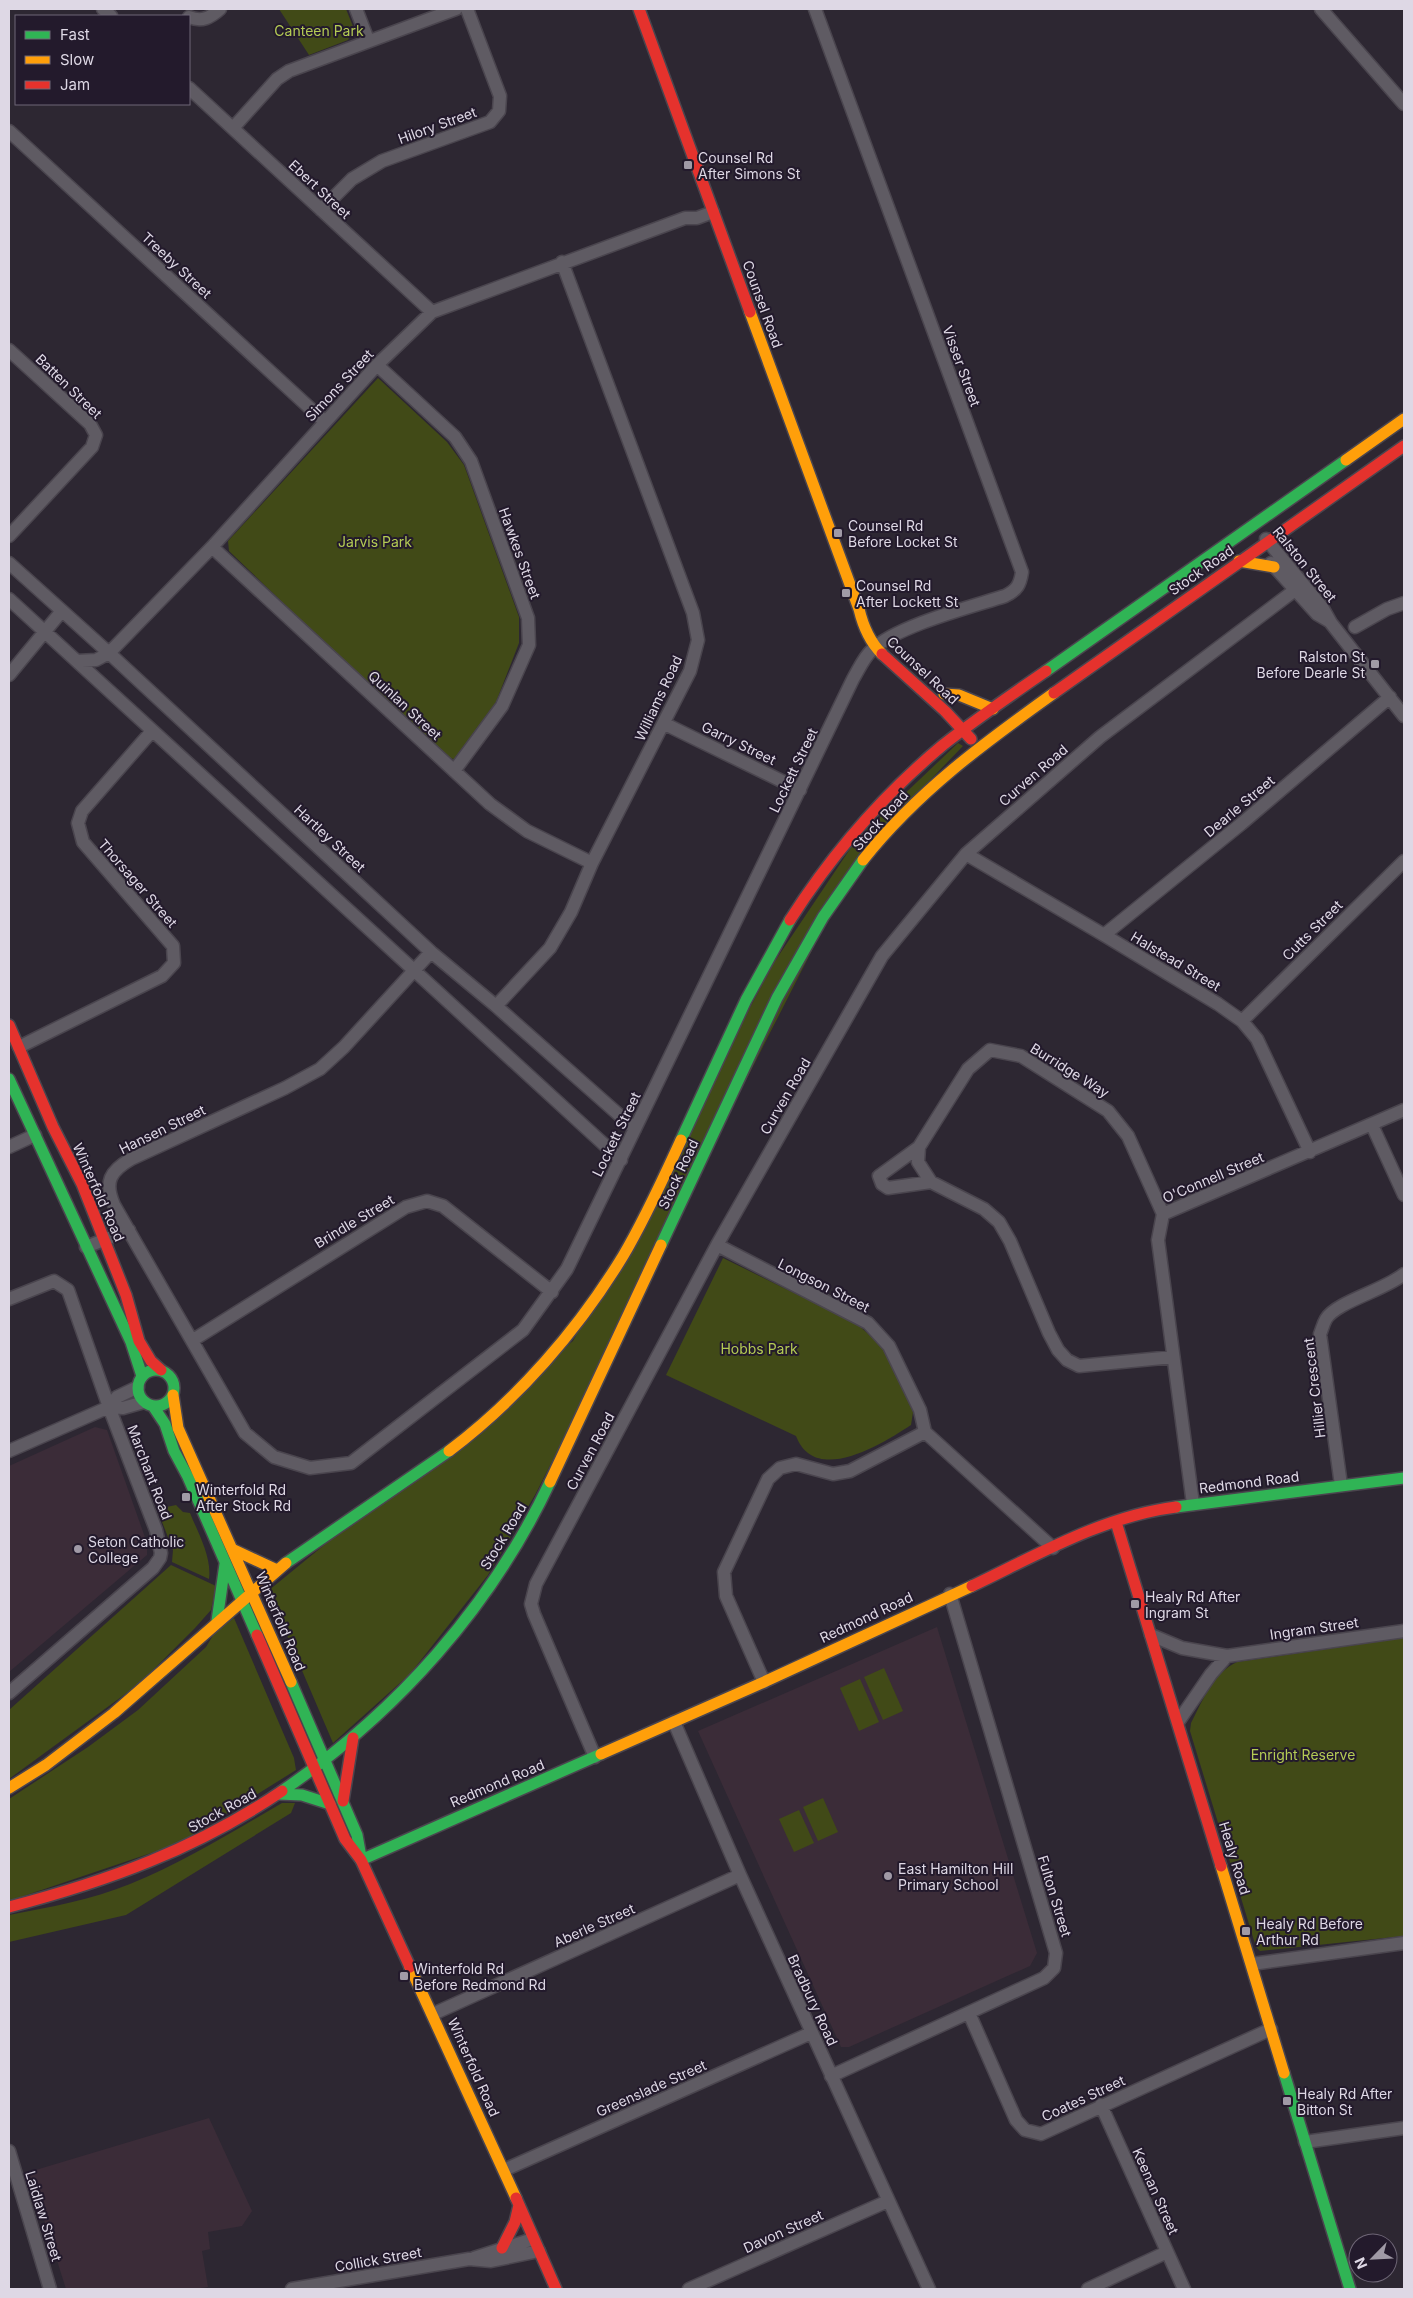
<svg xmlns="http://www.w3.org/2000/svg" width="1413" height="2298" font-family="Inter,sans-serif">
	<rect width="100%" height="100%" fill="#2d2732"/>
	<path fill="#3b2c38" d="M95,1427L107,1430L147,1543V1555L9,1672V1466Z
		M937,1627L1037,1953L1030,1966L849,2047H841L698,1731Z
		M209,2118L252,2211L242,2226L208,2232L210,2249L202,2251L208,2287L194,2289H66L29,2172Z"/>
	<path fill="#414a17" d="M279,9H346L354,29L348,40L309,55Z
		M378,378L447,442L464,465L519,617V643L496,702L454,759L444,757L229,551L228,541Z
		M958,743L963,746L863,850L535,1495L488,1575L410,1674L333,1743L268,1591L573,1341L773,964L856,840Z
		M723,1258L857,1324L882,1346L895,1371L913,1412L911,1425C882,1444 815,1486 796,1436L666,1375Z
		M176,1505L183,1512L190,1513C198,1533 212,1557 209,1579L172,1562L173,1550L157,1509Z
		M171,1565L216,1586L211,1610L195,1628L139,1684L9,1779V1710Z
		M234,1618L294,1758L296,1770L178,1844L9,1901V1799L88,1747L138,1710L206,1647L215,1632Z
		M1404,1638V1936L1260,1951L1256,1947L1190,1731L1191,1723C1203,1700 1213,1673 1237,1662Z
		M884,1668L903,1711L883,1720L864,1677Z
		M860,1679L879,1722L859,1731L840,1688Z
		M823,1798L838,1832L818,1841L803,1807Z
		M282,1803H295L291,1813L126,1915L9,1942V1915C50,1907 91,1900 130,1884C184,1862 232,1832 282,1803Z
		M799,1810L814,1843L794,1852L779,1819Z"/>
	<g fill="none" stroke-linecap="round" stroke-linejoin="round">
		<g stroke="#4a454e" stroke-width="15">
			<path id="street" d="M103,9L111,16
				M356,9L368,40
				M1321,9L1404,104
				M189,17C202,22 210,18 220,9
				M189,88L432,312
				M233,128L277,79L289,71L456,9
				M9,131L325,422
				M321,210L352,179L382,161L490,122L499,111L500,96L467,9
				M9,350L90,424L96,435L92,447L9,536
				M377,365L455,437L471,461L528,618L529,645L502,706L454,771
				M1266,539L1322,607L1331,623L1404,716
				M212,547L490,804L527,831L592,863
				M9,563L109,653L431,952L496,1006L635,1129
				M1271,563L1317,614L1329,621
				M9,599L621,1160
				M1355,627L1387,609L1404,603
				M77,661L96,660L109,653L212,547L377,365L432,312L685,218H697L713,212
				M9,675L61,612
				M665,724L800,790
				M966,854L1104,935L1218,1004L1242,1021L1257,1039L1310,1152
				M1104,935L1241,824L1390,697
				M431,952L344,1047L320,1069L285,1088L131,1159C110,1171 104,1182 114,1205L245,1433L274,1457L310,1468L351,1463L523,1330L567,1269L853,679C859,669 864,657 872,650C896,626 971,607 1005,596C1017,590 1020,585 1022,572L815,9
				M496,1006L550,948L571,912L592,863L690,671L698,640L693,613L562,262
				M1242,1021L1404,861
				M19,1047L162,976L174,963L173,946L83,842L78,823L82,811L152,731
				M1372,1125L1404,1195
				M9,1147L35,1135
				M919,1147L879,1176L882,1184L888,1188L931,1182
				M1163,1214L1128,1136L1108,1111L1021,1056L990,1050L968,1069L919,1147L918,1162L931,1182L984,1209L999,1222L1010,1241L1049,1333L1058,1350L1067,1360L1079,1366L1173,1357
				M717,1245L868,1323L889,1346L920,1410L925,1432L1053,1548
				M86,1247L129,1230
				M9,1299L54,1281L68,1290L109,1407L156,1530L161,1553L160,1558L153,1568L9,1693
				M193,1340L406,1207L427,1201L443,1206L552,1292
				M109,1407L123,1408L144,1402
				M9,1451L109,1407L117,1397L138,1387
				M1341,1485L1320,1334C1322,1330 1323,1324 1326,1319C1336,1302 1385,1290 1404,1274
				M1193,1504L1158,1240L1163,1214L1404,1110
				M1151,1635L1182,1648L1227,1656L1404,1631
				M764,1682L726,1596L724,1572L768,1479L780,1468L796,1464L833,1474L850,1471L925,1432
				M674,1722L740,1875L929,2289
				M1178,1722L1211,1674L1227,1656
				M595,1757L534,1614L531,1604L536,1584L717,1245L882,956L966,854L1100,737L1303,584
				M1252,1964L1404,1943
				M969,2013L1016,2120L1025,2130L1041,2134L1271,2029
				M433,2014L740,1875
				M831,2076L1044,1978L1054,1968L1056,1953L950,1594
				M1101,2105L1184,2289
				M1305,2142L1404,2128
				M9,2151L50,2289
				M504,2170L811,2033
				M474,2258L533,2239
				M292,2289L469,2259L491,2261L539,2251
				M689,2289L888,2201
				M1088,2289L1167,2252"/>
		</g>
		<g stroke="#4a454e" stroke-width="14">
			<path id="fast" d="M1046,671L1346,460
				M9,1079L131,1342L142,1376
				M681,1140L746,1000L790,920
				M661,1245L777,998L823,917L863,860
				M138 1388a18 18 0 1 1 36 0a18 18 0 1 1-36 0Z
				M153,1406L165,1424L174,1451L188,1477L257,1635
				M1176,1507L1404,1478
				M286,1563L449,1451
				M217,1621L225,1564
				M291,1682L357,1835L361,1857
				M282,1791C396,1713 491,1607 550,1482
				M279,1794L302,1795L330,1804
				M361,1860L601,1754
				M1284,2073L1350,2289"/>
		</g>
		<g stroke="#4a454e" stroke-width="14">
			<path id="slow" d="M750,312L859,609C863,626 869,641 882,654
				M1346,460L1404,419
				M1239,561L1274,567
				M944,694L959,695L993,709
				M863,860C917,792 984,743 1054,693
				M173,1395L178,1428L291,1682
				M449,1451C518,1399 578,1330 623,1256C645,1219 663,1179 681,1140
				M550,1482L661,1245
				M234,1550L277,1570
				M601,1754L764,1682L972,1586
				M9,1788L46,1765L114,1713L286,1563
				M1221,1866L1284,2073
				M410,1967L516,2198"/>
		</g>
		<g stroke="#4a454e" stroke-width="14">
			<path id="jam" d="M639,9L750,312
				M882,654L945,711L971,739
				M1054,693L1404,446
				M790,920C832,854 883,795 943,745C976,719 1011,695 1046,671
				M9,1025L53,1127L82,1184L126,1295L139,1341L151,1361L161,1370
				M1116,1522L1221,1866
				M972,1586C1037,1555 1104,1516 1176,1507
				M257,1635L345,1839L361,1860L410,1967
				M343,1801L353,1738
				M9,1907C108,1881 196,1849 282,1791
				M516,2198L556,2289
				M502,2248L515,2222L519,2205"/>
		</g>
		<use href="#street" stroke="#5f5b63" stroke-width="12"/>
		<use href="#fast" stroke="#30b455" stroke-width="11"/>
		<use href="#slow" stroke="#ff9f0a" stroke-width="11"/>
		<use href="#jam" stroke="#e5322d" stroke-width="11"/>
	</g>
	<g fill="#a09aa6" stroke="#231a2c" stroke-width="2">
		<rect x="683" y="160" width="10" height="10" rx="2.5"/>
		<rect x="833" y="528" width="10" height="10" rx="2.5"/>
		<rect x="841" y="588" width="10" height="10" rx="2.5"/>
		<rect x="1370" y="659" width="10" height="10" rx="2.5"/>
		<rect x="181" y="1492" width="10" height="10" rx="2.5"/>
		<circle cx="78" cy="1549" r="5"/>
		<rect x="1130" y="1599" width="10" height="10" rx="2.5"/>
		<circle cx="888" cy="1876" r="5"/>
		<rect x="1241" y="1926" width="10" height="10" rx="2.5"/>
		<rect x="399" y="1971" width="10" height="10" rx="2.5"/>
		<rect x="1282" y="2096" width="10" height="10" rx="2.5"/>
	</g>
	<g text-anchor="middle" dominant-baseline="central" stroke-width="4" stroke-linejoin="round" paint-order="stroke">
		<g font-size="14" fill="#b4cb54" stroke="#231a2c">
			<text x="319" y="30">Canteen Park</text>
			<text x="375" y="541">Jarvis Park</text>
			<text x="759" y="1348">Hobbs Park</text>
			<text x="1303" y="1754">Enright Reserve</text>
		</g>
		<g font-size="14" fill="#ded8e5" stroke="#231a2c">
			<text transform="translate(437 125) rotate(-20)">Hilory Street</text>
			<text transform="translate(320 189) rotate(43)">Ebert Street</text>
			<text transform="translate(177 265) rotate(43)">Treeby Street</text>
			<text transform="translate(763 304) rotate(70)">Counsel Road</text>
			<text transform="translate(962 366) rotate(70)">Visser Street</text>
			<text transform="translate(339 385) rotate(-47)">Simons Street</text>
			<text transform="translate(69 386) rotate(44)">Batten Street</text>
			<text transform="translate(520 553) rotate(70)">Hawkes Street</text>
			<text transform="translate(1305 564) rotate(51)">Ralston Street</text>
			<text transform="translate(1201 570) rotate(-35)">Stock Road</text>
			<text transform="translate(923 670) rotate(43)">Counsel Road</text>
			<text transform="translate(658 698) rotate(-65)">Williams Road</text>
			<text transform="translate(405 705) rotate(43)">Quinlan Street</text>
			<text transform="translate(739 743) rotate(26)">Garry Street</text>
			<text transform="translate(793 770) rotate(-64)">Lockett Street</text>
			<text transform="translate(1033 775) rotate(-41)">Curven Road</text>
			<text transform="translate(1239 806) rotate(-40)">Dearle Street</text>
			<text transform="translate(880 820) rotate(-48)">Stock Road</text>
			<text transform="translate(330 838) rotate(43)">Hartley Street</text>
			<text transform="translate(138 883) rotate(49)">Thorsager Street</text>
			<text transform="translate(1312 930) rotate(-45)">Cutts Street</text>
			<text transform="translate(1176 961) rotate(31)">Halstead Street</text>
			<text transform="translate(1070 1070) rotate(32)">Burridge Way</text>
			<text transform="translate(785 1096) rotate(-60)">Curven Road</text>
			<text transform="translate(162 1129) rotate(-26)">Hansen Street</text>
			<text transform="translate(616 1134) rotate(-64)">Lockett Street</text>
			<text transform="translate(678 1174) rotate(-65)">Stock Road</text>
			<text transform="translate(1213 1177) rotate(-23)">O'Connell Street</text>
			<text transform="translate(99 1192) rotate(66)">Winterfold Road</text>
			<text transform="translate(354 1221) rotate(-31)">Brindle Street</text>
			<text transform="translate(824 1285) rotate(27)">Longson Street</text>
			<text transform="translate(1314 1388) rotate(-97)">Hillier Crescent</text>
			<text transform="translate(590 1451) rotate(-62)">Curven Road</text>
			<text transform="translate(150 1472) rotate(69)">Marchant Road</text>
			<text transform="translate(1249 1482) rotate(-7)">Redmond Road</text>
			<text transform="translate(503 1536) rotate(-59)">Stock Road</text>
			<text transform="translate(866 1617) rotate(-25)">Redmond Road</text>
			<text transform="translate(281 1621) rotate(67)">Winterfold Road</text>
			<text transform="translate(1314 1628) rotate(-8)">Ingram Street</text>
			<text transform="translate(497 1783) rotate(-23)">Redmond Road</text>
			<text transform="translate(222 1810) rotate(-29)">Stock Road</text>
			<text transform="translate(1235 1858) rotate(73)">Healy Road</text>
			<text transform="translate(1055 1896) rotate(73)">Fulton Street</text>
			<text transform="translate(594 1925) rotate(-24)">Aberle Street</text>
			<text transform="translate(813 2000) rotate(65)">Bradbury Road</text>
			<text transform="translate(474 2067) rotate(66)">Winterfold Road</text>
			<text transform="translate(651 2088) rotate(-24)">Greenslade Street</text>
			<text transform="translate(1083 2098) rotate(-25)">Coates Street</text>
			<text transform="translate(1156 2191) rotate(66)">Keenan Street</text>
			<text transform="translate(44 2216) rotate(73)">Laidlaw Street</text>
			<text transform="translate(783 2231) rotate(-24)">Davon Street</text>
			<text transform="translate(378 2259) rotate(-10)">Collick Street</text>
		</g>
		<g font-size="14" fill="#ded8e5" stroke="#231a2c" text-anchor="start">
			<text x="698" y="157">Counsel Rd<tspan x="698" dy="16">After Simons St</tspan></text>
			<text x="848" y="525">Counsel Rd<tspan x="848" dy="16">Before Locket St</tspan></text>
			<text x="856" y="585">Counsel Rd<tspan x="856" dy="16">After Lockett St</tspan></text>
			<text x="1365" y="656" text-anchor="end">Ralston St<tspan x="1365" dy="16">Before Dearle St</tspan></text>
			<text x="196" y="1489">Winterfold Rd<tspan x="196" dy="16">After Stock Rd</tspan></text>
			<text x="88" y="1541">Seton Catholic<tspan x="88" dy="16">College</tspan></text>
			<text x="1145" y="1596">Healy Rd After<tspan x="1145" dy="16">Ingram St</tspan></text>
			<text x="898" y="1868">East Hamilton Hill<tspan x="898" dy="16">Primary School</tspan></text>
			<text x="1256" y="1923">Healy Rd Before<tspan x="1256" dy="16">Arthur Rd</tspan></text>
			<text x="414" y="1968">Winterfold Rd<tspan x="414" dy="16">Before Redmond Rd</tspan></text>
			<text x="1297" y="2093">Healy Rd After<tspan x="1297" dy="16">Bitton St</tspan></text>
		</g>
	</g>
	<rect width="1413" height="2298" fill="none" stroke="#ded8e5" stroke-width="20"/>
	<rect x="15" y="15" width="175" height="90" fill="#231a2c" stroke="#6e6676"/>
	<rect x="25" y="31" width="25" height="8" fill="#30b455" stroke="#6e6676"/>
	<text x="60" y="40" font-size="15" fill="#ded8e5">Fast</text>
	<rect x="25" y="56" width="25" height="8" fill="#ff9f0a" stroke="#6e6676"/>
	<text x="60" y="65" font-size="15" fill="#ded8e5">Slow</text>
	<rect x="25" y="81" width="25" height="8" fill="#e5322d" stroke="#6e6676"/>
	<text x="60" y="90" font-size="15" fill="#ded8e5">Jam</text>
	<g transform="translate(1373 2258) rotate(246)"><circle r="24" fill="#231a2c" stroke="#6e6676"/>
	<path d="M0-4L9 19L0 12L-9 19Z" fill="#a09aa6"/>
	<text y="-8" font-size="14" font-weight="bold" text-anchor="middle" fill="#ded8e5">N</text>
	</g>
</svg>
